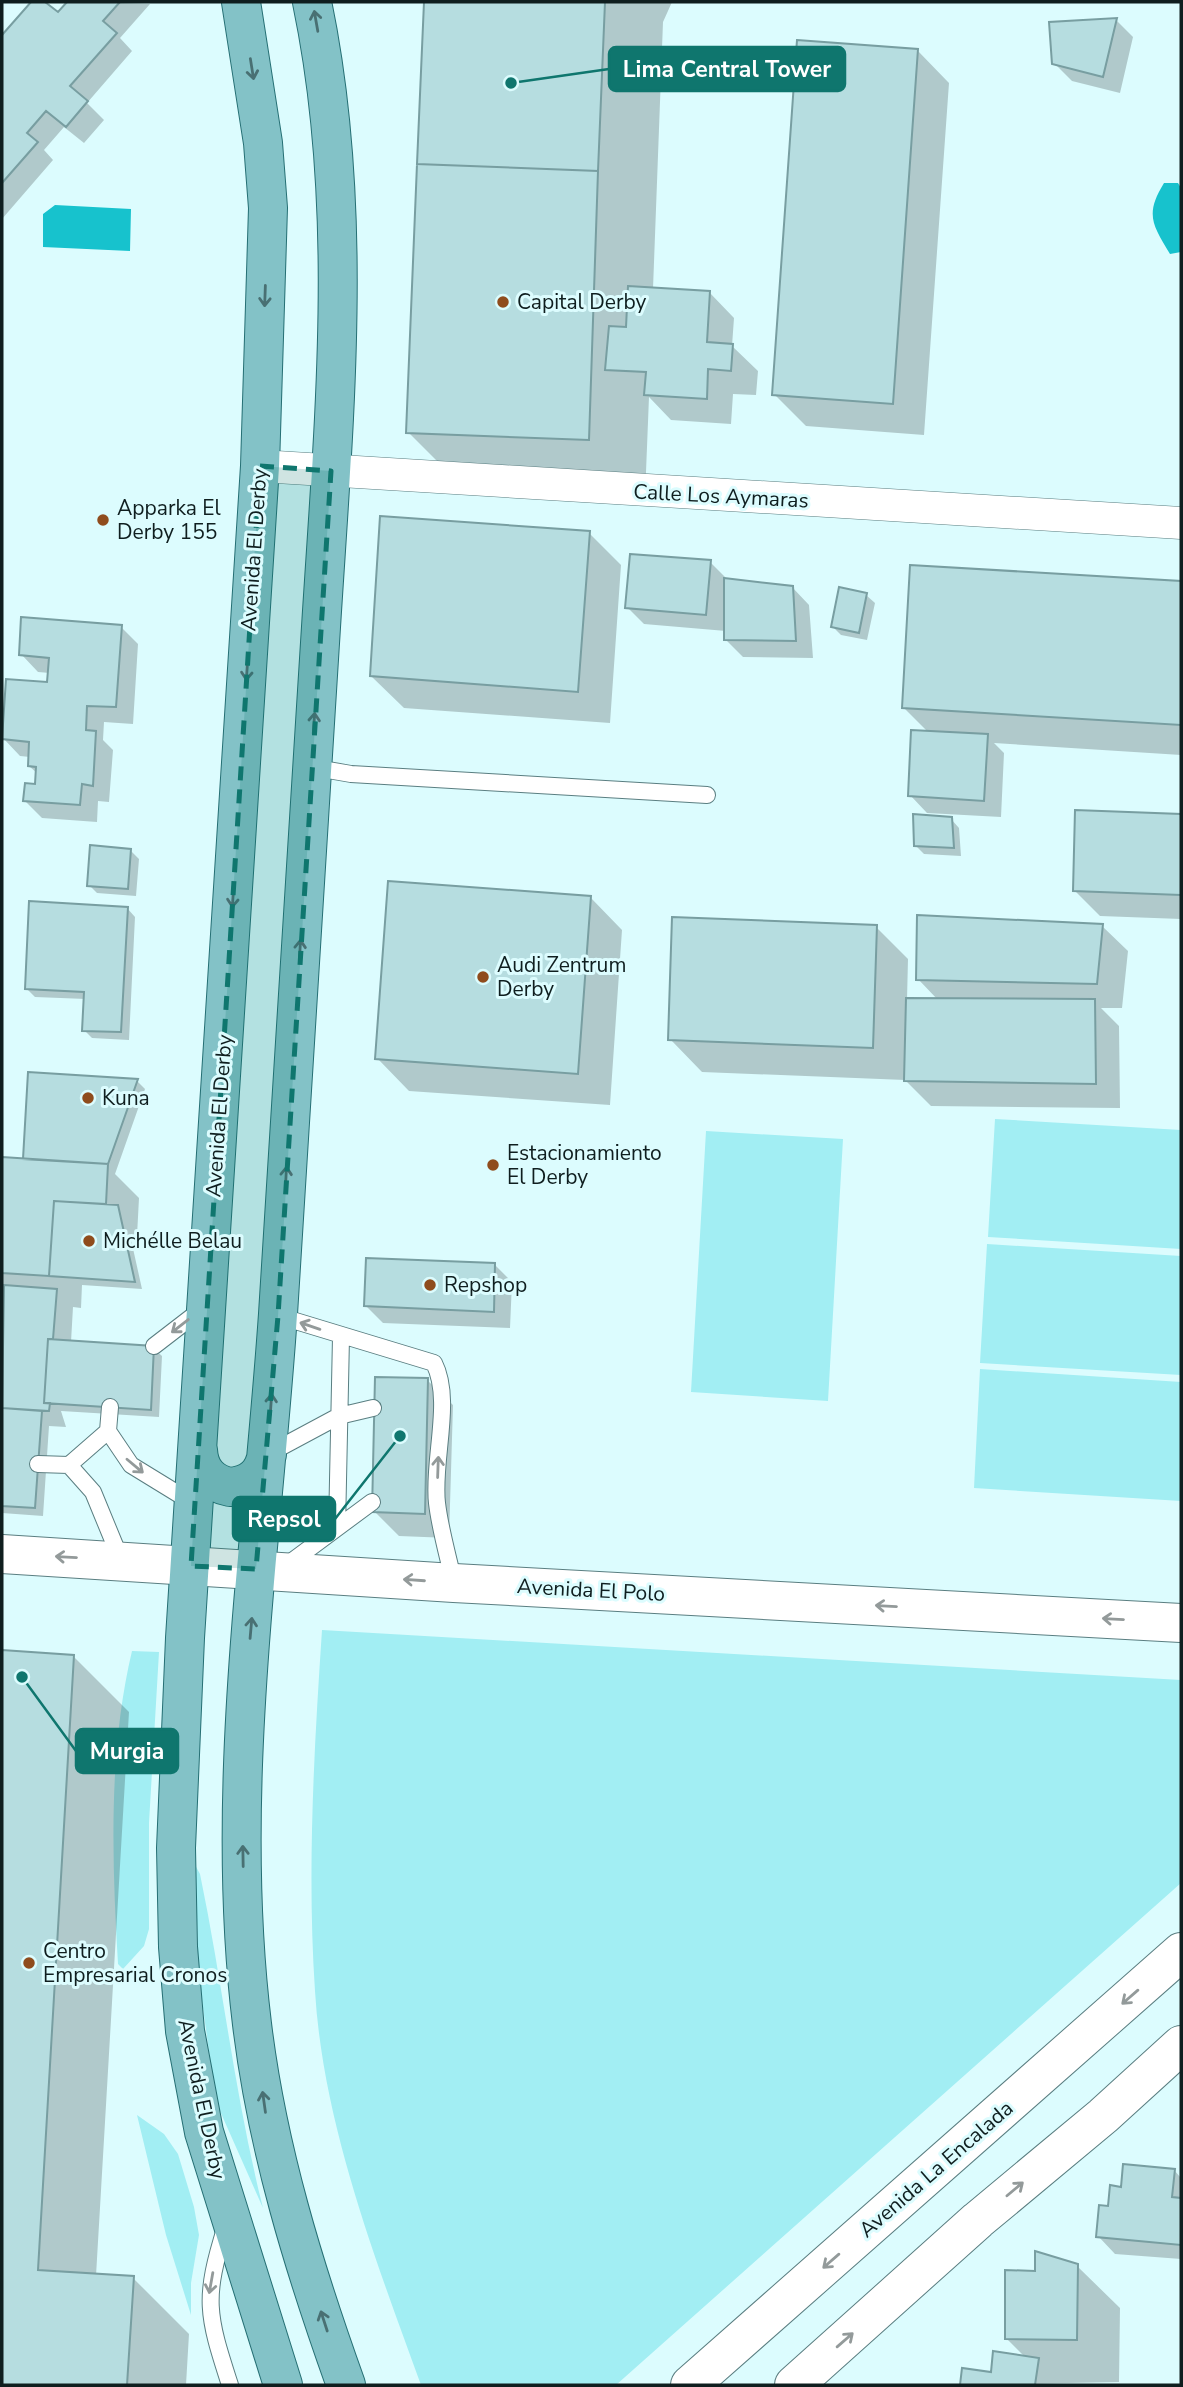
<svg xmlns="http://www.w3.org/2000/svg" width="1183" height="2387" font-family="'Nunito Sans',sans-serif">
	<rect width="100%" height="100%" fill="#dcfcfe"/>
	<path fill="#a2eef3" d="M995,1119L1181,1130V1249L988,1237Z
		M706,1131L843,1139L828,1401L691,1392Z
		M987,1244L1181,1256V1375L980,1363Z
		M980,1369L1181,1382V1501L974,1488Z
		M322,1630L1181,1680V1883L616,2385H421C376,2261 323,2124 315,1991C307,1871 314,1750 322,1630Z
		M132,1651L159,1652L149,1823V1929L144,1946L123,1969L118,1964C112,1861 108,1752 132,1651Z
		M195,1865L200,1874C223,1985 235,2098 263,2208L216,2102L199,1979Z
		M137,2115L164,2134L178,2154L194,2207L199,2235L191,2283V2315L166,2235Z"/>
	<path fill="#17c2cd" d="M1164,183H1178L1181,188V252L1170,254C1152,224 1145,214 1164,183Z
		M55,205L131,209L130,251L43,247V214Z"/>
	<path fill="#0003" d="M33,2H43L58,15L69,2L150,4L120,38L132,51L87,103L104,120L84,143L64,127L44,150L53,160L2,219V38Z
		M425,2H672L663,22L653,289L709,292L734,318L732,346L758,371L756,395L733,394L731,424L671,420L649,397L645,497L465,489L408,432Z
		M1116,20L1133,37L1120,93L1072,81L1054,63Z
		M917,50L949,83L924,435L806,426L774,394Z
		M589,533L621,565L610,723L404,708L371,676Z
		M710,562L728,580L792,587L809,605L813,658L743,657L726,640V631L644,624L627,607Z
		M911,567L1181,583V755L994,743L1004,753L1001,817L927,813L910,795L928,732L903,707Z
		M866,595L875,603L867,640L841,635L833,627Z
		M121,627L138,644L133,724L104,722L103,740L113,750L109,802L98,801L97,822L42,818L25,801L37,785L38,774L29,766L30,757L20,756L3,738L49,684L50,673L38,672L21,654Z
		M1077,812L1181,815V919L1100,916L1075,891Z
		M951,819L959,828L961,856L924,854L916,846Z
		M130,850L139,859L136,896L97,893L89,885Z
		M590,897L622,930L610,1105L409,1091L377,1058Z
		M127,908L135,917L129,1040L92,1038L84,1030L86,999L35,997L26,988Z
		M1102,926L1128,951L1122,1008H1101L1119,1026L1120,1108L931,1106L905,1080L702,1072L670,1039L876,927L908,959L907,1000H938L918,979Z
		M137,1081L145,1089L115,1174L139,1198L137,1236L130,1235L142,1289L82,1285L81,1308L73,1307L71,1342L153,1348L162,1356L159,1417L61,1411L66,1427L49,1426L43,1516L2,1513L4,1303H2V1159L24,1160Z
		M495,1265L512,1282L510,1328L383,1323L366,1306Z
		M427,1380L453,1405L449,1538L399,1536L374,1511Z
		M2,1652L74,1657L129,1712L96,2276L133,2278L189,2334L186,2385H2Z
		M1174,2170L1181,2178V2259L1115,2254L1098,2236L1110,2208L1123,2189Z
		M1077,2266L1120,2308L1119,2382L962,2385L964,2370L992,2374L1026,2358L1006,2338L1036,2272Z"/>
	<path fill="#b6dde0" stroke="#789ea1" stroke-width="2" d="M31,2H45L58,12L67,2H120L103,21L117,33L70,86L88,101L66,127L46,111L27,133L38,142L2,183V35Z
		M424,2H605L598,171L417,164Z
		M1117,18L1103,77L1052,64L1049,22Z
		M797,40L918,49L893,404L772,395Z
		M417,164L598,171L589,440L406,433Z
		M628,286L710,291L707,342L733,344L731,371L708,369L707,399L644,395L646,372L605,370L609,326L626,327Z
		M380,516L590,531L578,692L370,676Z
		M630,554L711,560L706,615L625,608Z
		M910,565L1181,581V725L902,708Z
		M724,578L793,586L796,641L724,640Z
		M839,587L867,593L859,633L831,627Z
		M21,617L122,625L116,707L87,706L86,730L96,731L93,786L82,784L80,805L23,801L25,783L35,784L36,767L28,766L29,742L2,739L6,679L47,682L49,658L19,655Z
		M911,730L988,734L984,801L908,796Z
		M1075,810L1181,814V895L1073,891Z
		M913,814L952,817L954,848L914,846Z
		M90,845L131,849L128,889L87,886Z
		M388,881L591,896L578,1074L375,1059Z
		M29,901L128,907L121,1032L82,1031L84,992L25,989Z
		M917,915L1103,924L1097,984L916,980Z
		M672,917L877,925L873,1048L668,1040Z
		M906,998L1095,999L1096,1084L904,1081Z
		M28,1072L138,1079L108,1164L23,1159Z
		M2,1157L108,1164L106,1204L54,1201L49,1276L2,1273Z
		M54,1201L118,1205L135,1282L49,1276Z
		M366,1258L495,1263L494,1312L364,1306Z
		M4,1285L57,1289L53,1339H48L44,1403H50L49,1411L2,1408Z
		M48,1339L154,1346L151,1410L44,1403Z
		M375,1377L428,1378L425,1514L372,1512Z
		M2,1408L42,1411L35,1508L2,1506Z
		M2,1650L74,1655L38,2270L134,2276L127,2385H2Z
		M1123,2164L1175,2169L1172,2197L1181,2198V2245L1096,2237L1099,2205L1108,2206L1110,2185L1121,2187Z
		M1035,2251L1078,2264L1077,2340L1005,2339V2270L1035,2271Z
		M993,2351L1039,2358L1035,2385H960L962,2368L991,2372Z"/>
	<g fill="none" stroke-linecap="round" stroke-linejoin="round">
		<g stroke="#5a7e81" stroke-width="18">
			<path id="service" d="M311,767L351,774L707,795
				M279,1316L434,1363C453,1400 432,1461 437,1503C440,1529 448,1556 454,1583
				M154,1346L202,1309
				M110,1407L108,1431L131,1465L193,1503
				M270,1453L339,1416L373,1408
				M38,1464L69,1465L93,1492L121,1560
				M69,1465L108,1431
				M337,1528L341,1337
				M287,1565L372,1502
				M226,2226C203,2299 207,2314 230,2385"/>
		</g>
		<g stroke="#5a7e81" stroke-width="33">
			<path id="minor" d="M260,466L1181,523"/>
		</g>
		<g stroke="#5a7e81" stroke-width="40">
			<path id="secondary" d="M2,1554L454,1583L1181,1623
				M690,2385L1181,1952
				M794,2385L978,2220L1103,2116L1181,2045"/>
		</g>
		<g stroke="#256f74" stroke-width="40">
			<path id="primary" d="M241,2L263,143L268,208L260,466L185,1638L176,1848L178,1947L185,2031L204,2132L283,2385
				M312,2C355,208 334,418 321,627C305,856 294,1085 278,1314C262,1549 223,1788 252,2024C267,2148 304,2268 346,2385
				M198,1450C199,1470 210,1483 230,1487C251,1485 263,1475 267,1454"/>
		</g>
		<use href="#service" stroke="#fff" stroke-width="16"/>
		<use href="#minor" stroke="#fff" stroke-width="32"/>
		<use href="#secondary" stroke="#fff" stroke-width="38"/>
		<use href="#primary" stroke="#83c2c7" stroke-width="38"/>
	</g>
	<defs><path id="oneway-shaft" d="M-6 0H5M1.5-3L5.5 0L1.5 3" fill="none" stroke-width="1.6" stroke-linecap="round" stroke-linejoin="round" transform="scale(1.75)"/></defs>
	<g stroke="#497073">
		<use href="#oneway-shaft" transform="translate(316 21) rotate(-100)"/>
		<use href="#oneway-shaft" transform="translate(252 69) rotate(81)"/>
		<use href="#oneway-shaft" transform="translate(265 296) rotate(92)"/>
		<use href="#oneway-shaft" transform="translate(247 670) rotate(94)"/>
		<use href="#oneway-shaft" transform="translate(314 723) rotate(-86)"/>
		<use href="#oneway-shaft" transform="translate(233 897) rotate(94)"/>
		<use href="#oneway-shaft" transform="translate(300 950) rotate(-87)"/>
		<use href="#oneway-shaft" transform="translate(286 1177) rotate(-87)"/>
		<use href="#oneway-shaft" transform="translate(271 1404) rotate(-86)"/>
		<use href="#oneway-shaft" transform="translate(251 1628) rotate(-85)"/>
		<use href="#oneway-shaft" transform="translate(243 1856) rotate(-91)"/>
		<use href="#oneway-shaft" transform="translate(264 2102) rotate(-98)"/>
		<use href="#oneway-shaft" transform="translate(324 2321) rotate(-108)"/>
	</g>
	<g stroke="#939a9a">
		<use href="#oneway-shaft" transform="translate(180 1326) rotate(142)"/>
		<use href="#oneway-shaft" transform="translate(310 1326) rotate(-161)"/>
		<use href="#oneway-shaft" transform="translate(135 1466) rotate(40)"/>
		<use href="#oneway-shaft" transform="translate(438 1467) rotate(-88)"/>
		<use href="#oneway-shaft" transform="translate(66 1557) rotate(-177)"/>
		<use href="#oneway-shaft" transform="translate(414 1580) rotate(-176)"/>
		<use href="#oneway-shaft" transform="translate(886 1606) rotate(-177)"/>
		<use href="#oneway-shaft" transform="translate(1113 1619) rotate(-177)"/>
		<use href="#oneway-shaft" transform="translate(1130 1997) rotate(139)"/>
		<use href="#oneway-shaft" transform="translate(1015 2189) rotate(-40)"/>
		<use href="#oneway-shaft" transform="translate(831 2261) rotate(139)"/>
		<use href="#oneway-shaft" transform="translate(211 2283) rotate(100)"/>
		<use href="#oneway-shaft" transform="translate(845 2340) rotate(-41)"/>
	</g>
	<path fill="#0f766e" fill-opacity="0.2" stroke="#0f766e" stroke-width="5" stroke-dasharray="14 9" stroke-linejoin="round" d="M260,466L331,471L278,1316L256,1569L191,1566Z"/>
	<g fill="#8f4c1d" stroke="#dcfcfe" stroke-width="2.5">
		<circle cx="503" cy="302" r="7"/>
		<circle cx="103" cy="520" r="7"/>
		<circle cx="483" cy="977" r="7"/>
		<circle cx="88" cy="1098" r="7"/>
		<circle cx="493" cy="1165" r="7"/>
		<circle cx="89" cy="1241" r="7"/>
		<circle cx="430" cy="1285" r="7"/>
		<circle cx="29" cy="1963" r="7"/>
	</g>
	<g text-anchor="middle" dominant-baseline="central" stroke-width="6" stroke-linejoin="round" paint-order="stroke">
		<g font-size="21" fill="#0f1e1f" stroke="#dcfcfe" text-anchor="start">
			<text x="517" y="302">Capital Derby</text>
			<text x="117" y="508">Apparka El<tspan x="117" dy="24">Derby 155</tspan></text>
			<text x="497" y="965">Audi Zentrum<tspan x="497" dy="24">Derby</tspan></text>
			<text x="102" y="1098">Kuna</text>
			<text x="507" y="1153">Estacionamiento<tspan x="507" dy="24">El Derby</tspan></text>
			<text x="103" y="1241">Michélle Belau</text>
			<text x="444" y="1285">Repshop</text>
			<text x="43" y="1951">Centro<tspan x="43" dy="24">Empresarial Cronos</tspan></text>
		</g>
		<g font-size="21" fill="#0f1e1f" stroke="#dcfcfe">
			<text transform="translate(721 496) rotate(3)">Calle Los Aymaras</text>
			<text transform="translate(254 550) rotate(-86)">Avenida El Derby</text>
			<text transform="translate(219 1116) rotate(-86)">Avenida El Derby</text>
			<text transform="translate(591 1590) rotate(3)">Avenida El Polo</text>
			<text transform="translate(202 2099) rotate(78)">Avenida El Derby</text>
			<text transform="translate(936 2169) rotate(-41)">Avenida La Encalada</text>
		</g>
	</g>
	<path fill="none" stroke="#0f766e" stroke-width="2.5" d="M511 83L609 69M400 1436L335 1519M22 1677L76 1751"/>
	<g fill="#0f766e" stroke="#dcfcfe" stroke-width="2.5">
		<circle cx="511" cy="83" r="7"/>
		<circle cx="400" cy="1436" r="7"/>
		<circle cx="22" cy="1677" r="7"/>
	</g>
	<g fill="#0f766e" stroke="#0f766e" stroke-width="2.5">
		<rect x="609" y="47" width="236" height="44" rx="7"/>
		<rect x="233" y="1497" width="102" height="44" rx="7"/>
		<rect x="76" y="1729" width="102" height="44" rx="7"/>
	</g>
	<g font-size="23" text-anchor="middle" font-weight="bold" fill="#fff">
		<text x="727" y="77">Lima Central Tower</text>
		<text x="284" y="1527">Repsol</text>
		<text x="127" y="1759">Murgia</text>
	</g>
	<rect width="1183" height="2387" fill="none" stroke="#0f1e1f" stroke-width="7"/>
</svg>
